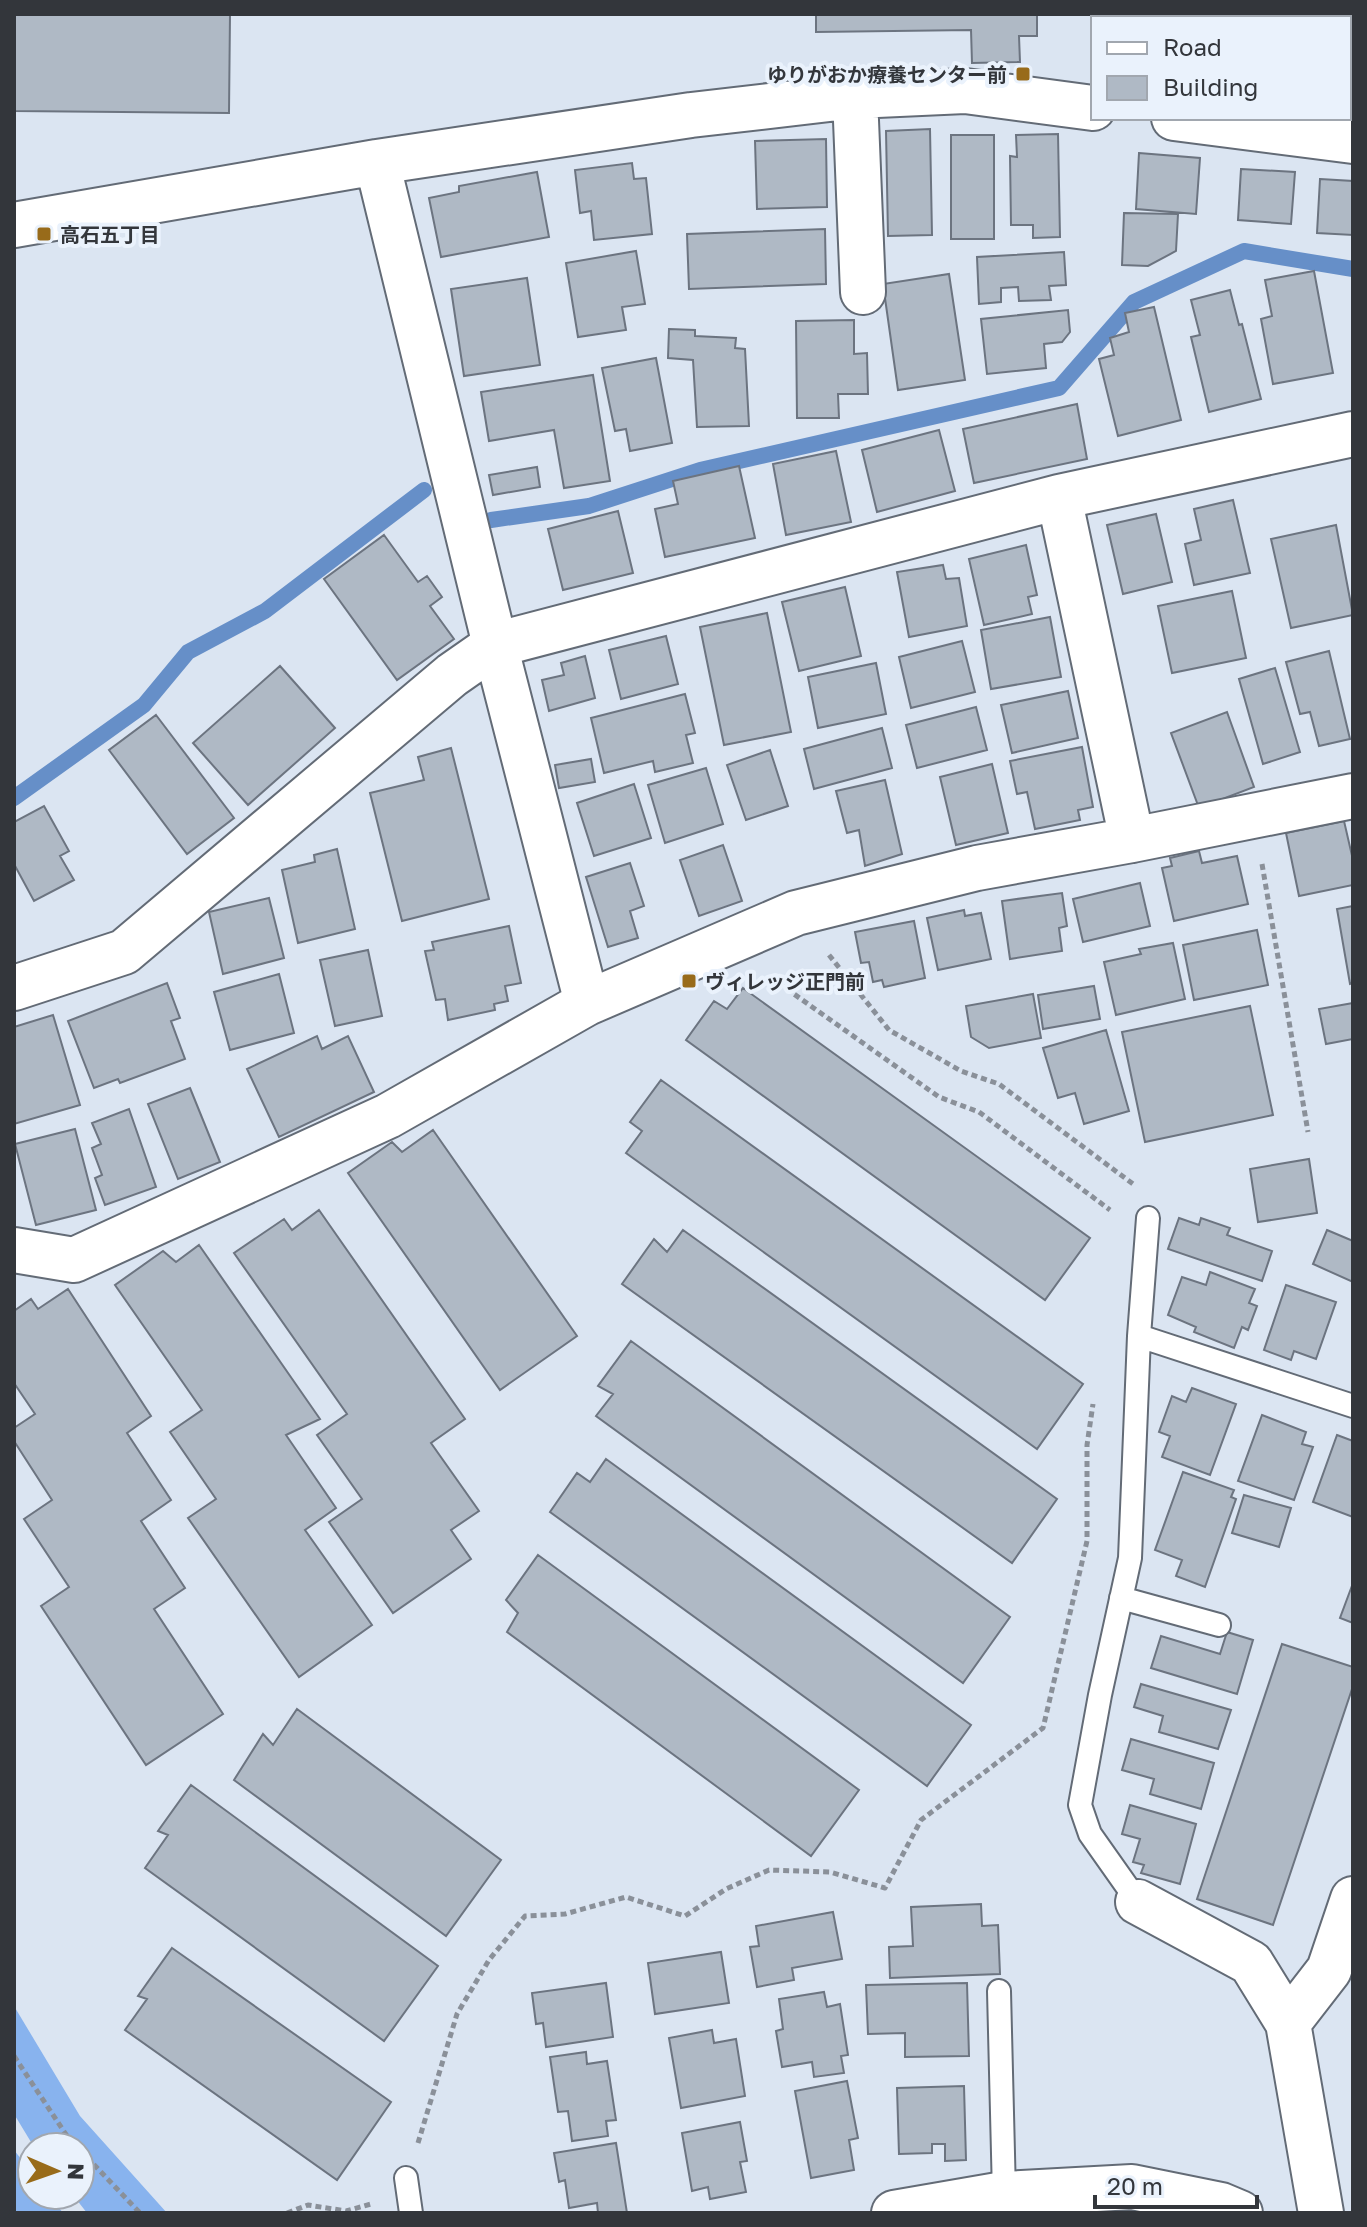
<svg xmlns="http://www.w3.org/2000/svg" width="1367" height="2227" font-family="'Golos Text','Noto Sans JP',sans-serif">
	<rect width="100%" height="100%" fill="#dbe5f2"/>
	<path fill="#88b3ee" d="M14,2006L80,2116L167,2213H87L73,2195H80V2147H34L14,2114Z
		M14,2150L32,2173V2195H49L63,2213H14Z"/>
	<g fill="none" stroke-linecap="round" stroke-linejoin="round">
		<path stroke="#668fc8" stroke-width="16" d="M491,520L589,506L700,470L1059,388L1134,302L1244,251L1353,269
			M14,798L144,705L188,652L265,611L424,490"/>
	</g>
	<path fill="#afb9c5" stroke="#6c7480" stroke-width="2" d="M14,14H230L229,113L14,111Z
		M816,14H1037V36H1019L1020,62L972,63L971,30L816,32Z
		M1152,14H1196L1195,18H1152Z
		M1353,16V62H1349V18H1310Z
		M930,129L932,235L888,236L886,131Z
		M1058,134L1060,237L1033,238V225H1011L1010,156L1017,157L1016,135Z
		M951,135H994V239H951Z
		M826,139L827,207L757,209L755,141Z
		M1139,153L1200,158L1196,214L1136,209Z
		M632,163L634,179L646,178L652,234L594,240L591,211L580,213L575,170Z
		M1241,169L1295,172L1291,224L1238,220Z
		M537,172L549,237L441,257L429,198L459,192V186Z
		M1320,179L1353,181V235L1317,233Z
		M1124,213L1178,214L1176,251L1148,266L1122,265Z
		M825,229L826,284L689,289L687,234Z
		M636,251L645,304L622,307L626,330L578,337L566,263Z
		M1064,252L1066,285L1049,286L1051,300L1019,301L1018,287L1001,288V302L979,304L977,257Z
		M1314,271L1333,373L1273,384L1261,319L1272,316L1265,280Z
		M949,274L965,380L898,390L883,284Z
		M527,278L540,365L464,376L451,289Z
		M1230,290L1239,325L1242,324L1261,399L1209,412L1191,337L1200,335L1191,300Z
		M1154,307L1181,420L1118,436L1099,359L1114,355L1110,338L1129,332L1125,313Z
		M1068,310L1070,332L1062,342L1044,344L1046,368L987,374L981,319Z
		M854,320V354L867,353L868,394H838L839,418H797L796,321Z
		M669,329L695,330V336L736,338L735,348L745,349L749,426L697,427L693,360L668,358Z
		M656,358L672,443L630,451L626,429L615,431L602,368Z
		M593,375L610,481L564,488L554,430L489,441L481,392Z
		M1077,404L1087,459L974,483L963,429Z
		M939,430L955,491L877,512L862,450Z
		M836,451L851,522L786,535L773,464Z
		M739,466L755,538L665,557L655,509L678,504L673,481Z
		M537,467L540,487L493,495L489,475Z
		M1233,500L1250,573L1194,585L1185,544L1201,540L1194,509Z
		M618,511L633,573L563,590L548,529Z
		M1156,514L1172,582L1123,594L1107,525Z
		M1336,525L1353,615L1291,628L1271,539Z
		M384,535L418,582L427,576L442,597L430,606L454,639L397,680L324,579Z
		M1026,545L1037,595L1028,597L1032,614L984,625L969,559Z
		M943,565L946,579L959,578L967,626L909,637L897,572Z
		M845,587L861,656L799,671L782,602Z
		M1232,591L1246,658L1172,673L1158,606Z
		M767,613L791,732L724,745L700,627Z
		M1050,617L1061,677L991,689L981,630Z
		M666,636L678,684L621,699L609,650Z
		M962,641L975,692L911,708L899,657Z
		M1329,651L1350,739L1319,746L1310,712L1300,714L1286,662Z
		M585,656L595,698L549,711L542,680L564,675L561,663Z
		M876,663L886,714L818,728L808,677Z
		M280,666L335,728L248,805L193,743Z
		M1275,668L1300,752L1263,764L1239,679Z
		M1068,691L1078,738L1012,753L1001,705Z
		M685,694L695,733L686,735L693,763L655,772L653,761L604,773L591,718Z
		M976,707L987,750L917,768L906,725Z
		M1227,712L1254,787L1199,808L1171,733Z
		M156,715L234,818L187,854L109,750Z
		M882,728L892,768L814,789L804,749Z
		M1082,747L1093,807L1078,810L1080,820L1035,829L1027,792L1017,794L1010,761Z
		M451,748L489,899L402,921L370,793L424,780L418,757Z
		M770,750L788,806L746,820L727,765Z
		M591,759L595,782L559,788L555,765Z
		M992,764L1008,833L956,845L940,777Z
		M706,768L723,824L665,843L648,785Z
		M885,780L902,854L865,866L859,830L847,833L836,791Z
		M634,784L651,838L594,856L577,803Z
		M44,806L69,851L60,856L74,880L34,901L14,864V822Z
		M1344,821L1353,860V885L1299,896L1286,833Z
		M723,845L742,901L699,916L680,860Z
		M337,849L355,929L298,943L282,870L315,862L314,855Z
		M1199,851L1202,863L1237,856L1248,904L1174,921L1162,868L1172,866L1170,858Z
		M630,863L644,906L630,911L638,938L608,947L586,877Z
		M1140,883L1150,926L1083,942L1073,899Z
		M1062,893L1067,926L1059,928L1062,951L1010,959L1002,901Z
		M269,898L284,958L223,974L209,912Z
		M1353,906V983L1350,984L1337,909Z
		M964,910L965,916L981,913L991,959L938,970L927,918Z
		M914,921L925,978L884,987L882,980L873,982L869,962L861,963L855,932Z
		M509,926L521,983L505,986L508,1001L494,1004L495,1010L448,1020L445,999L436,1000L425,951L434,950L432,942Z
		M1257,930L1268,985L1194,1000L1183,945Z
		M1173,943L1185,999L1116,1015L1104,962L1141,954L1139,949Z
		M368,950L382,1016L335,1026L320,960Z
		M279,974L294,1033L230,1050L214,992Z
		M167,983L180,1018L171,1021L185,1059L120,1083L118,1079L94,1088L68,1021Z
		M1094,986L1100,1019L1043,1029L1038,995Z
		M743,988L1090,1238L1045,1300L686,1040L714,1001L727,1009Z
		M1033,994L1041,1038L989,1048L971,1037L966,1006Z
		M1353,1003V1039L1326,1044L1319,1009Z
		M1250,1006L1273,1115L1145,1142L1122,1032Z
		M53,1015L80,1105L14,1124V1027Z
		M1106,1030L1129,1111L1084,1124L1075,1093L1058,1098L1043,1048Z
		M317,1036L322,1049L348,1036L374,1092L279,1137L247,1069Z
		M661,1080L1083,1384L1037,1449L626,1153L642,1131L630,1122Z
		M190,1088L220,1162L178,1179L148,1104Z
		M129,1109L156,1187L105,1205L95,1178L102,1175L92,1148L101,1144L92,1123Z
		M75,1129L96,1210L36,1225L15,1144Z
		M433,1130L577,1336L500,1390L348,1173L392,1142L402,1152Z
		M1309,1159L1317,1213L1258,1222L1250,1169Z
		M319,1210L465,1419L431,1443L479,1511L451,1530L471,1559L393,1613L329,1522L362,1499L317,1435L347,1414L234,1253L284,1219L292,1230Z
		M1179,1218L1199,1225L1201,1218L1230,1228L1227,1235L1272,1251L1262,1281L1168,1249Z
		M683,1230L1057,1499L1012,1563L622,1284L654,1239L667,1252Z
		M1327,1230L1353,1241V1282L1313,1264Z
		M199,1245L320,1419L286,1435L336,1508L305,1530L372,1625L299,1677L188,1518L216,1499L170,1432L202,1410L115,1285L163,1251L176,1262Z
		M1210,1272L1255,1289L1249,1303L1257,1306L1248,1330L1242,1327L1234,1348L1194,1332L1196,1327L1168,1315L1182,1277L1206,1285Z
		M1286,1285L1336,1302L1316,1359L1294,1351L1291,1360L1264,1350Z
		M68,1289L151,1416L127,1433L171,1500L141,1521L185,1588L154,1609L223,1714L146,1765L41,1606L69,1587L24,1519L52,1500L14,1441V1428L35,1414L14,1383V1311L31,1299L38,1309Z
		M631,1341L1010,1617L963,1683L596,1416L613,1394L598,1386Z
		M1192,1388L1236,1404L1210,1475L1162,1457L1170,1436L1159,1432L1172,1396L1186,1402Z
		M1262,1415L1306,1432L1302,1444L1313,1447L1294,1500L1238,1481Z
		M1337,1435L1353,1441V1517L1313,1502Z
		M606,1459L971,1725L927,1786L550,1512L577,1473L590,1482Z
		M1183,1472L1234,1490L1231,1497L1236,1499L1205,1587L1176,1576L1182,1560L1155,1550Z
		M1244,1495L1291,1508L1279,1547L1232,1533Z
		M538,1555L859,1790L811,1856L507,1632L518,1613L506,1600Z
		M1353,1583V1623L1340,1618Z
		M1227,1632L1253,1640L1237,1694L1151,1668L1161,1636L1220,1654Z
		M1282,1644L1353,1667V1686L1273,1925L1197,1899Z
		M1141,1684L1231,1710L1218,1749L1159,1732L1163,1716L1134,1707Z
		M297,1709L501,1860L446,1936L234,1780L263,1734L273,1745Z
		M1131,1739L1214,1763L1201,1809L1150,1794L1154,1779L1122,1770Z
		M191,1785L438,1966L384,2041L145,1868L168,1835L158,1831Z
		M1130,1805L1196,1824L1180,1884L1141,1873L1144,1865L1133,1862L1140,1839L1122,1834Z
		M981,1904L982,1926L998,1925L1000,1974L890,1978L889,1947L913,1946L911,1907Z
		M833,1912L842,1959L792,1968L794,1980L757,1987L750,1947L759,1946L756,1926Z
		M172,1948L391,2102L337,2180L125,2030L147,1999L138,1996Z
		M721,1952L729,2003L655,2014L648,1963Z
		M606,1983L613,2037L546,2047L543,2023L536,2024L532,1993Z
		M967,1983L969,2056L905,2057V2033L868,2034L866,1985Z
		M824,1992L827,2007L840,2004L848,2055L841,2056L844,2073L814,2077L812,2062L782,2067L776,2031L783,2029L779,1999Z
		M712,2030L714,2043L736,2039L745,2096L681,2108L669,2038Z
		M586,2052L587,2064L607,2061L616,2120L606,2121L608,2136L572,2141L568,2111L558,2112L550,2057Z
		M847,2081L858,2138L849,2140L854,2170L811,2178L795,2091Z
		M964,2086L966,2160L945,2161V2144H932V2153L899,2154L897,2088Z
		M740,2122L747,2161L740,2162L746,2192L710,2199L708,2187L692,2191L682,2133Z
		M616,2143L627,2213H598L597,2203L569,2208L565,2180L559,2182L554,2153Z"/>
	<g fill="none" stroke-linecap="round" stroke-linejoin="round">
		<g stroke="#636b76" stroke-width="26">
			<path id="service" d="M1139,1336L1353,1406
				M1121,1598L1219,1625
				M1138,1902L1090,1834L1080,1805L1100,1695L1130,1558L1139,1336L1148,1218
				M999,1991L1004,2194
				M406,2178L411,2213"/>
		</g>
		<g stroke="#636b76" stroke-width="48">
			<path id="minor" d="M855,96L863,292
				M1174,118L1353,141
				M377,162L495,645L587,1003
				M14,225L377,162L691,115L855,96L965,91L1093,108
				M1059,497L1132,840
				M14,988L124,952L452,675L495,645L1059,497L1353,434
				M14,1250L74,1260L388,1116L587,1003L796,913L977,868L1132,840L1353,796
				M1138,1902L1251,1963L1288,2023L1321,2213
				M1288,2023L1329,1970L1353,1899
				M894,2213L1004,2194L1132,2187L1221,2205L1240,2213"/>
		</g>
		<path stroke="#8a9099" stroke-width="5" stroke-dasharray="6 4" stroke-linecap="butt" d="M1262,864L1308,1132
			M829,955L889,1030L961,1071L999,1084L1133,1184
			M770,977L939,1097L979,1112L1110,1210
			M14,2056L67,2136L77,2147
			M418,2143L457,2014L489,1960L525,1916L565,1914L626,1897L685,1916L726,1889L769,1870L830,1872L885,1888L921,1820L1043,1728L1087,1541V1445L1093,1404
			M80,2150L140,2213
			M287,2213L308,2205L346,2211L371,2204"/>
		<use href="#service" stroke="#fff" stroke-width="22"/>
		<use href="#minor" stroke="#fff" stroke-width="44"/>
	</g>
	<g fill="#986b1a" stroke="#eaf2fc" stroke-width="3">
		<rect x="1015" y="66" width="16" height="16" rx="4"/>
		<rect x="36" y="226" width="16" height="16" rx="4"/>
		<rect x="681" y="973" width="16" height="16" rx="4"/>
	</g>
	<g text-anchor="middle" dominant-baseline="central" stroke-width="8" stroke-linejoin="round" paint-order="stroke">
		<g font-size="20" font-weight="bold" fill="#33363b" stroke="#eaf2fc" text-anchor="start">
			<text x="1007" y="74" text-anchor="end">ゆりがおか療養センター前</text>
			<text x="60" y="234">高石五丁目</text>
			<text x="705" y="981">ヴィレッジ正門前</text>
		</g>
	</g>
	<rect width="1367" height="2227" fill="none" stroke="#33363b" stroke-width="32"/>
	<rect x="1091" y="16" width="260" height="104" fill="#eaf2fc" stroke="#a1a7af" stroke-width="2"/>
	<rect x="1107" y="42" width="40" height="12" fill="#ffffff" stroke="#a1a7af" stroke-width="2"/>
	<text x="1163" y="56" font-size="24" fill="#33363b">Road</text>
	<rect x="1107" y="76" width="40" height="24" fill="#afb9c5" stroke="#a1a7af" stroke-width="2"/>
	<text x="1163" y="96" font-size="24" fill="#33363b">Building</text>
	<g transform="translate(56 2171) rotate(92)"><circle r="38" fill="#eaf2fc" stroke="#a1a7af" stroke-width="2"/>
	<path d="M0-6L14 30L0 20L-14 30Z" fill="#986b1a"/>
	<text y="-12" font-size="22" font-weight="bold" text-anchor="middle" fill="#33363b">N</text>
	</g>
	<path d="M1095 2195v12h162v-12" fill="none" stroke="#33363b" stroke-width="4"/>
	<text x="1107" y="2195" font-size="24" fill="#33363b" stroke="#eaf2fc" stroke-width="6" paint-order="stroke">20 m</text>
</svg>
